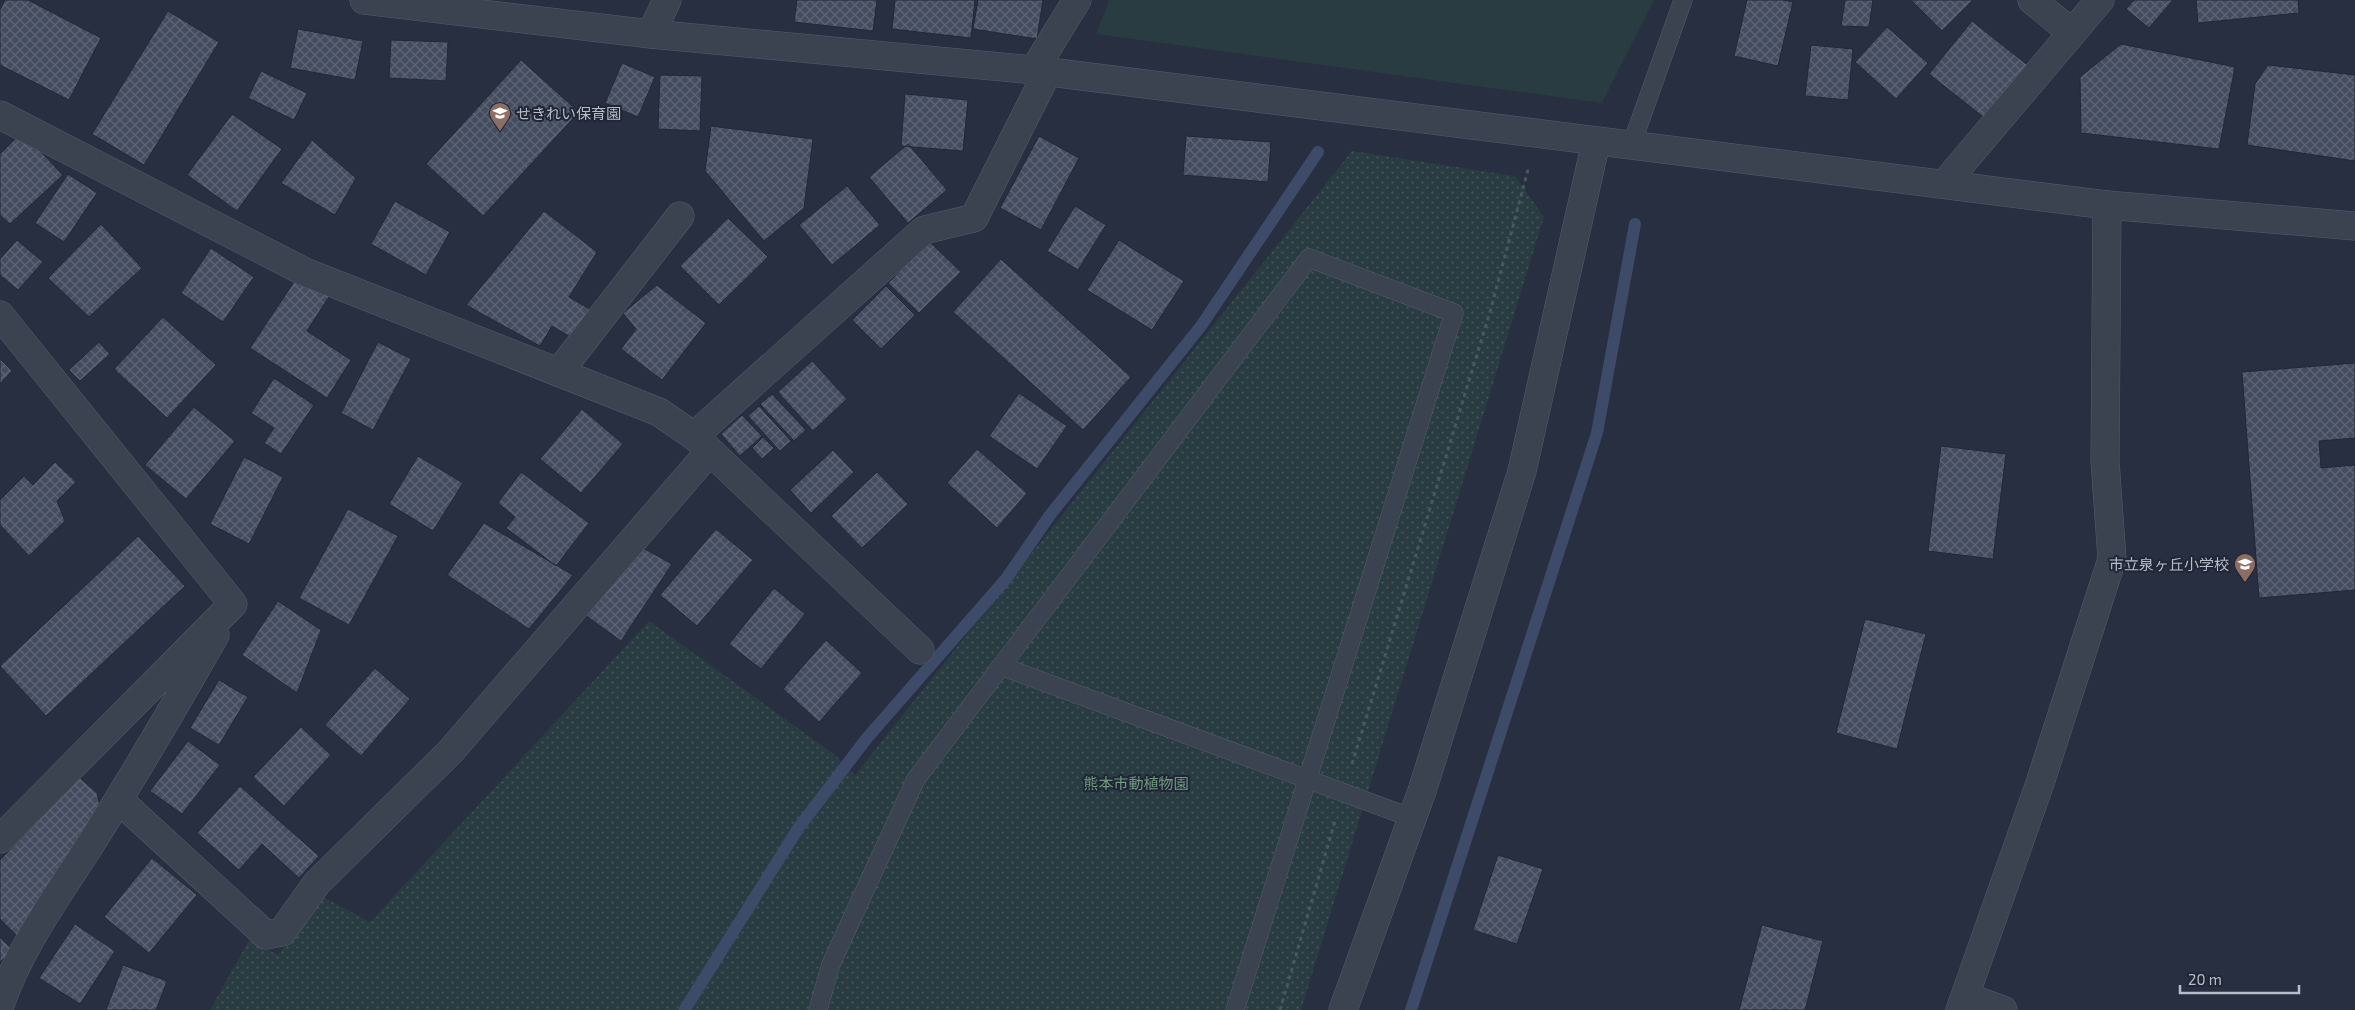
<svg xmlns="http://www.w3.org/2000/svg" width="2355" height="1010" font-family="'Exo 2','Noto Sans JP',sans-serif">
	<defs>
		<pattern id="garden-dots" width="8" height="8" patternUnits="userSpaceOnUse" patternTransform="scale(1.25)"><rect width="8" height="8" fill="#293c41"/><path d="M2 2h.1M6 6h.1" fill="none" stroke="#46565b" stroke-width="1.8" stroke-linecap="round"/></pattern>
		<pattern id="building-cross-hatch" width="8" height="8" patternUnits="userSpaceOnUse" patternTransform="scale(1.25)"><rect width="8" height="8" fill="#444d5f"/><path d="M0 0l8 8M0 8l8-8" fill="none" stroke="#5d6575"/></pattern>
	</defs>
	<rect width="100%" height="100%" fill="#272f40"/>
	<path fill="#293c41" d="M1109,0H1654L1602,103L1096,34Z"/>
	<path fill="url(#garden-dots)" d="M1352,151L1515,176L1544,217L1301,1010H210L249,940L278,955L323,897L370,922L649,621L835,755L855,775Z"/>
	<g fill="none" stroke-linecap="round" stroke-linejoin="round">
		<path stroke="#3e4b68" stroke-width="12" d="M685,1009L799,827L867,738L1006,579L1050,515L1201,326L1318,152
			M1411,1010L1597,433L1635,224"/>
	</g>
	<path fill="url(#building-cross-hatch)" stroke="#222837" d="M5,0H28L101,38L69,100L0,65V10Z
		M797,0H877L873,31L794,22Z
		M895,0H975L971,38L892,29Z
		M978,0H1043L1037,39L973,29Z
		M1747,0H1783L1793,2L1778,66L1734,56Z
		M1845,0H1873L1869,27L1841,26Z
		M1911,0H1973L1942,31Z
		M2134,0H2173L2149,28L2126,9Z
		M2196,0H2298L2299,13L2198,23Z
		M168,11L219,42L144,165L92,134Z
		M1972,21L2030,67L1987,120L1929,74Z
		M1887,27L1928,63L1896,99L1855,62Z
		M298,29L363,41L355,80L290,68Z
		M391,40L448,42L446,81L389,78Z
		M2121,44L2235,67L2219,149L2081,133L2080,77Z
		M1811,45L1853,49L1848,100L1805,96Z
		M521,60L579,112L483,216L426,164Z
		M622,63L655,77L638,117L605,103Z
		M2268,65L2355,75V161L2247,145L2255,84Z
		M261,71L307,93L294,120L248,98Z
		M660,75L702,76L700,131L658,129Z
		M905,94L968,100L963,151L901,146Z
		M232,114L282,149L237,211L187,175Z
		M711,126L813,139L804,208L764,241L705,171Z
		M22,132L63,175L10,224L0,215V154Z
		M1039,136L1079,158L1041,230L1000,208Z
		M1186,136L1271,142L1268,182L1183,175Z
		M312,140L356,178L335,215L281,183Z
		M908,144L947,190L908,223L869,177Z
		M68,174L97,193L64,242L35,223Z
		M847,186L880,225L832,265L799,225Z
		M395,201L450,232L426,275L371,244Z
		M1075,206L1106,225L1078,270L1047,251Z
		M544,211L597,252L569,297L593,311L574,339L552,326L540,346L466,305Z
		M728,218L768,257L719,305L680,266Z
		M101,224L142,268L89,317L48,278Z
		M17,240L43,262L18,290L0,275V259Z
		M1119,240L1184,281L1152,330L1087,290Z
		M929,241L961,272L919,313L888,283Z
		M211,248L254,277L223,322L181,293Z
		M1001,259L1131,377L1083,430L953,312Z
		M294,282L332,292L307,331L351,360L327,398L250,348Z
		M657,285L706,323L662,380L621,349L636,329L623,313Z
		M886,286L915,315L881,349L852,320Z
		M163,317L216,365L167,418L114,369Z
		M99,342L110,354L80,381L69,370Z
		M378,342L411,359L373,430L341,413Z
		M0,359L12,371L0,384Z
		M812,361L847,399L813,431L778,392Z
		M2355,363V438L2319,441L2321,468L2355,465V590L2259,598L2242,372Z
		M274,378L314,405L281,454L264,443L274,428L251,413Z
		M1019,393L1067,426L1037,469L989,436Z
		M772,394L806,430L794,441L760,404Z
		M759,406L791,441L780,451L748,416Z
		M194,407L235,441L186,499L145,465Z
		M582,409L623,444L581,493L540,459Z
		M742,415L762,436L740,456L721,434Z
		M763,437L774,448L762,459L752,448Z
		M1941,446L2006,454L1993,559L1928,551Z
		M977,449L1027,493L997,528L947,483Z
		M833,450L854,472L811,513L790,490Z
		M418,456L463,483L433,531L389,504Z
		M244,457L283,477L249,544L210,524Z
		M55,462L76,482L57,501L65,521L29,556L0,525V500L24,476L33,485Z
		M521,472L589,523L556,566L506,528L515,517L498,503Z
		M877,472L908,504L862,548L831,516Z
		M348,509L398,536L349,625L299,598Z
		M484,523L573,575L529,629L447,575Z
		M716,529L753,560L697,626L660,595Z
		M138,536L185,586L46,716L0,666Z
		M643,548L672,564L621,641L585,615Z
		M774,588L805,614L761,669L729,644Z
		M278,601L321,630L297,693L242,655Z
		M1865,619L1926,634L1897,749L1836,733Z
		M826,640L862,673L819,722L783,689Z
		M375,668L410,699L361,756L325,725Z
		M219,680L248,697L219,745L190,728Z
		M301,727L331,755L284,806L253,777Z
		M188,741L220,765L182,814L150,791Z
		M80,778L97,793L101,812L22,941L0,919V860Z
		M240,786L319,856L299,878L262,844L239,870L197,833Z
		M1498,855L1543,869L1517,944L1473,930Z
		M152,858L197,895L149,953L104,917Z
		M75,924L115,951L80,1004L39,978Z
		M1762,925L1823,941L1805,1010H1739Z
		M0,937L13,950L0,962Z
		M123,965L167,981L156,1010H106Z"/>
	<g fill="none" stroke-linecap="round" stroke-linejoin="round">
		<g stroke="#565d6a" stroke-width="19">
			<path id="service" d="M1631,146L1683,0
				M1001,666L1412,818
				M818,1010L831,964L916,779L1309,258L1454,313L1235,1010"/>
		</g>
		<g stroke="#565d6a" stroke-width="29">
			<path id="minor" d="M2032,0L2072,33
				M651,34L667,0
				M1034,70L1077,0
				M0,115L305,272L659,412L694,436L920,650
				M1945,183L2100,0
				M0,315L233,604L0,839
				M559,372L680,216
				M694,436L924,230L974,218L1048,71
				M119,800L266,935L282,932L317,883L450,752L710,451
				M1966,997L2003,1010
				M0,1005C21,943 63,889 97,834C138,769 177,702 215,635
				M1960,1010L2040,783L2112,559L2105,461L2107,205"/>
		</g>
		<g stroke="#565d6a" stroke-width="29">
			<path id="tertiary" d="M364,0L651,34L1034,70L2107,205L2355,226
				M1343,1010L1422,791L1522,471L1596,142"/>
		</g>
		<path stroke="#48585e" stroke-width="3" stroke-dasharray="4 4" stroke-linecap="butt" d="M1352,764L1490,312L1529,166
			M1280,1010L1335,821"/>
		<use href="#service" stroke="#3b4250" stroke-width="18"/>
		<use href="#minor" stroke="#3b4250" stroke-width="28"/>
		<use href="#tertiary" stroke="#3b4250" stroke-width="28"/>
	</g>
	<defs>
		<g id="school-pin" transform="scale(1.125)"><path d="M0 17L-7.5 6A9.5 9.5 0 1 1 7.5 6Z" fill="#8d6e63" stroke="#202635"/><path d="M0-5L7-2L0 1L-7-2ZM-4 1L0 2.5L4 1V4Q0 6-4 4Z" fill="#fff"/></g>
	</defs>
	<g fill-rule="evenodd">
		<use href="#school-pin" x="500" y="113"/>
		<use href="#school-pin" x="2245" y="564"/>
	</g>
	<g text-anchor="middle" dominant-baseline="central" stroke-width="4" stroke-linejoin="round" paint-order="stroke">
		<g font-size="15" fill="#b8bdca" stroke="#202635" text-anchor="start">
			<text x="516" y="113">せきれい保育園</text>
			<text x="2229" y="564" text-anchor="end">市立泉ヶ丘小学校</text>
		</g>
		<g font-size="15" fill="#719a7f" stroke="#202635">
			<text x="1136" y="783">熊本市動植物園</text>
		</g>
	</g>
	<path d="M2180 985v8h119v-8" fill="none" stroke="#b8bdca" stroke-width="2.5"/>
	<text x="2188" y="985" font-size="15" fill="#b8bdca" stroke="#202635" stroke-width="4" paint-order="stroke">20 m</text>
</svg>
